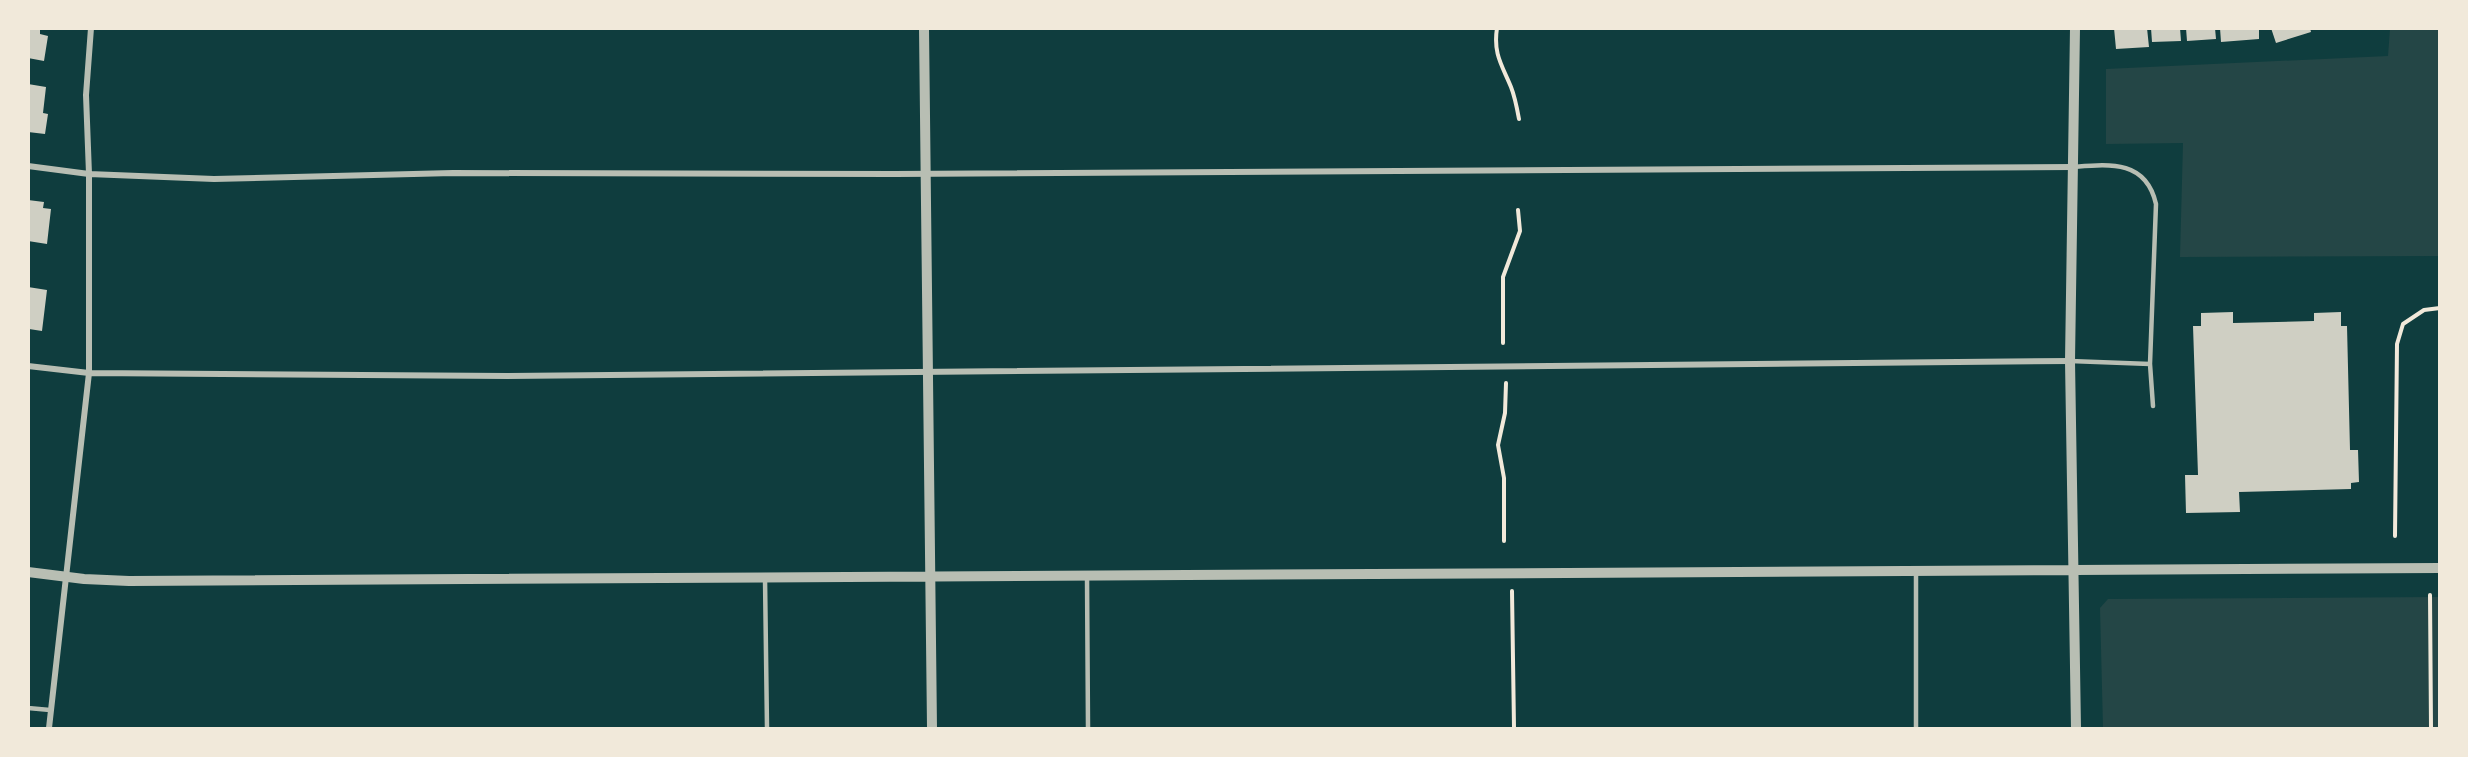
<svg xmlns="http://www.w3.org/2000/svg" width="2468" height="757" font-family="Karla,sans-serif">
	<rect width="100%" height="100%" fill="#0f3d3e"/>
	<path fill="#244646" d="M2390,29H2439V256L2180,257L2183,143L2106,144V69L2388,56Z
		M2439,597V728H2103L2100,608L2108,599Z"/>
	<path fill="#cfcfc3" d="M28,28H40V34L48,36L44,61L28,58Z
		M2114,28H2147L2149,47L2116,49Z
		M2151,28H2180L2181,41L2152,42Z
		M2186,28H2215L2216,39L2187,41Z
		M2220,28H2259V39L2221,42Z
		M2271,28H2310L2311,32L2276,43Z
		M28,84L46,87L43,113L48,114L45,134L28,132Z
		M28,200L44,202L43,208L51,209L47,244L28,241Z
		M28,287L47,290L42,331L29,329Z
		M2233,312V323L2314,321V313L2341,312V326H2347L2350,450H2358L2359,482L2351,483V489L2239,492L2240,512L2186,513L2185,475H2198L2193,326H2201V313Z"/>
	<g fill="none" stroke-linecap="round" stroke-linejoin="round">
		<path stroke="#f1e9da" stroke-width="4" d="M1497,28C1493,54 1502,65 1511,87C1515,97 1517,108 1519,119
			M1503,343V277L1520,231L1518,210
			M2395,536L2397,344L2403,324L2424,310L2440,308
			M1504,541V478L1498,445L1505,413L1506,383
			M1512,591L1514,728
			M2430,595L2431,728"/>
		<path stroke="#b8beb3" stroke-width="4.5" d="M2070,361L2150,364L2156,204C2146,160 2110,164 2074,167
			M2150,364L2153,406
			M1916,572V728
			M1087,576L1088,728
			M765,578L767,728
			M28,708L50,710"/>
		<path stroke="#b8beb3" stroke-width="6" d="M28,166L89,174L214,179L453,173L895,174L2073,167
			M28,366L89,373L507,376L2070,361
			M49,728L89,373V174L86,95L91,28"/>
		<path stroke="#b8beb3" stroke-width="10" d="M924,28L932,728
			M2075,28L2070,361L2076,728
			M28,572L84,579L129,581L2440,568"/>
	</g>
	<rect width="2468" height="757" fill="none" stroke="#f1e9da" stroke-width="60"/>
</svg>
